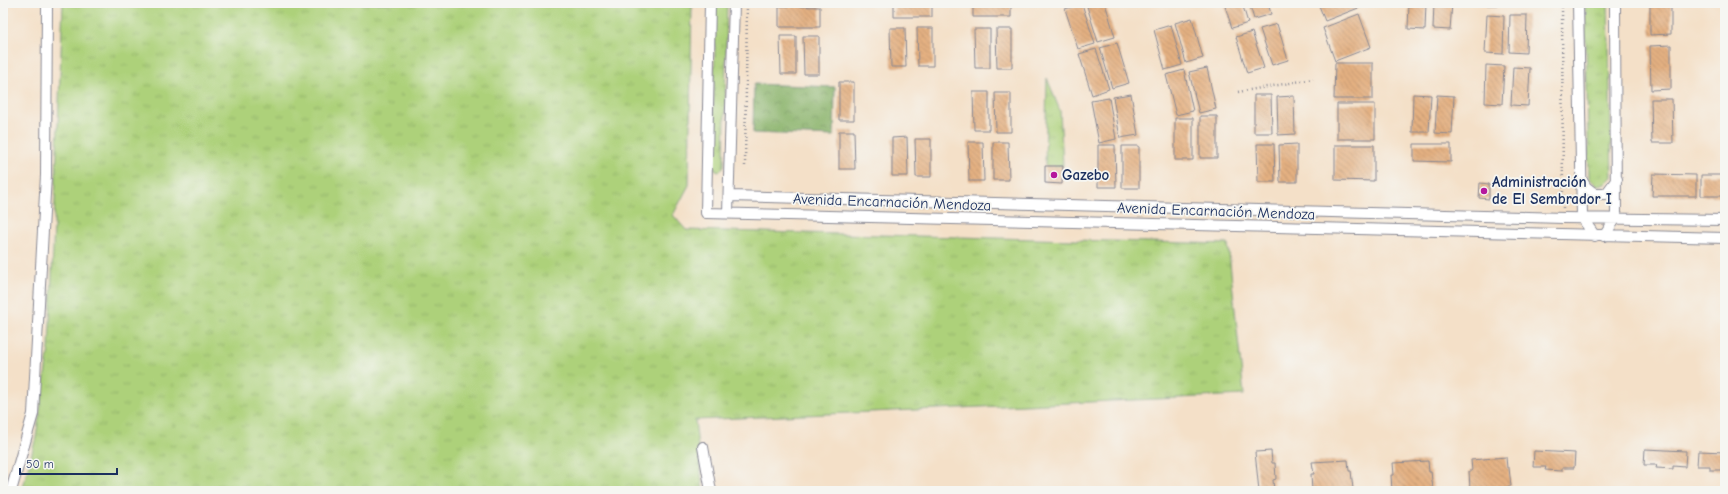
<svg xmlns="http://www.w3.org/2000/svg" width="1728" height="494" font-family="'Comic Neue',sans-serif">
	<defs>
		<pattern id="grass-tufts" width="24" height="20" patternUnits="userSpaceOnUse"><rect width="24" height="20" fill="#add17a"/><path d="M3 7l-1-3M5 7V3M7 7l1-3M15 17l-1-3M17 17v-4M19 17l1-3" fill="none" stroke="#94b46c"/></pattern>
		<pattern id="forest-crowns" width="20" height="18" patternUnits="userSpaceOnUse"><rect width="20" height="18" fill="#8ab36a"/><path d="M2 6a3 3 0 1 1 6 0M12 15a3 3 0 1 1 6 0" fill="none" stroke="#70925a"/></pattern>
		<pattern id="building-back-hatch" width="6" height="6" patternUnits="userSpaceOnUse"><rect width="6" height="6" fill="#e4b081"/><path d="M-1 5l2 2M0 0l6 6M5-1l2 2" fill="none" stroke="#b8906d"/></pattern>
	</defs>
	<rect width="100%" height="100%" fill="#f6f6f2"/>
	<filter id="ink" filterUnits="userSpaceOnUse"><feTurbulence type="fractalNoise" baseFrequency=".025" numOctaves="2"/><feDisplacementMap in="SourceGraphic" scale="8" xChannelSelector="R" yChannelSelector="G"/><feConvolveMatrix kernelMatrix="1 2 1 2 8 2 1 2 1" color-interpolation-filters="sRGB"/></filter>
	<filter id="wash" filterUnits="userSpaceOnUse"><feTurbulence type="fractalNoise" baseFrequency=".012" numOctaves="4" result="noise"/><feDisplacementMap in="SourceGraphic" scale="16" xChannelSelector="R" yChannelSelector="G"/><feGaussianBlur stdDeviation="0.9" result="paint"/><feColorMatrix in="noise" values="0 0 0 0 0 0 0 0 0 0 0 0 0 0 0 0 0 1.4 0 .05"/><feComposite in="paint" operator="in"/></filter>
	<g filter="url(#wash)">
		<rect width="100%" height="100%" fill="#f4e0c8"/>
		<path fill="url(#grass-tufts)" stroke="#64806c" d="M63,3H692L689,185L673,215L686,230L1228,244L1244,395L695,420L703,491H22L36,437L49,348Z
			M716,3H727L724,166L719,172L716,171L712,163Z
			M1585,3H1608L1612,177L1605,184L1596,185L1589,178Z
			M1047,78L1060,111L1063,166H1045Z"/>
		<path fill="url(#forest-crowns)" stroke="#527164" d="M754,84L835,87L834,136L753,133Z"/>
		<g id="blocks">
			<path fill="url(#building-back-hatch)" d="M894,3H932V17H894Z
				M973,3H1011V17H973Z
				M1086,3H1105L1115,37L1098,42Z
				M1224,3H1242L1248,23L1232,28Z
				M1249,3H1268L1271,14L1254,19Z
				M1318,3H1359L1361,7L1325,21Z
				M1409,3H1426L1425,30L1408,29Z
				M1434,3H1452L1450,30L1433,29Z
				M1483,3H1529V5H1483Z
				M1650,3H1671V34L1650,35Z
				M1082,4L1095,44L1078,49L1065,9Z
				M779,6L820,7V27H779Z
				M1359,14L1371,47L1335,61L1323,28Z
				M1487,15L1504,16L1503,54L1485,53Z
				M1510,15H1527L1526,53L1509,52Z
				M1192,18L1203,58L1186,63L1175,23Z
				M1277,24L1288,60L1272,65L1260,29Z
				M1171,25L1182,65L1165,70L1154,30Z
				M890,28H905L906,67H891Z
				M917,28H933V66H918Z
				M974,29H990V68H975Z
				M996,29H1012V68H997Z
				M1252,32L1264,68L1247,73L1236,37Z
				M780,36H796V74H781Z
				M803,36H819V74H804Z
				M1117,43L1129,83L1112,88L1100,48Z
				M1671,45V89L1651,90L1650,46Z
				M1096,49L1109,89L1092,95L1079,54Z
				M1335,63H1373V99H1334Z
				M1486,65L1504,66L1502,104L1485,103Z
				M1513,67L1530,68L1528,106L1511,105Z
				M1207,68L1216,109L1199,113L1189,72Z
				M1184,70L1193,111L1176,115L1166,75Z
				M839,82H854V120H839Z
				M973,92H989V130H974Z
				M995,93H1011V132H996Z
				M1131,94L1138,135L1120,138L1113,97Z
				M1413,94L1431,95L1429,132H1412Z
				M1254,95H1271L1272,133H1254Z
				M1437,95L1454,96L1452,134L1435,133Z
				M1294,96L1295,134L1278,135L1277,97Z
				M1109,98L1116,139L1099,143L1091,101Z
				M1651,99H1672L1673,143H1652Z
				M1337,104H1375V139H1337Z
				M1200,116H1217V158H1200Z
				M1175,118H1193V160H1175Z
				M839,131H854L855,169H839Z
				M907,137L908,176H892V138Z
				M915,139H931V177H916Z
				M968,142H983L984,181H969Z
				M993,142H1008L1009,180H993Z
				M1257,144H1274L1275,182H1258Z
				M1297,144V182H1280L1279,145Z
				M1414,144H1451V162L1414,161Z
				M1098,145H1115L1116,187H1098Z
				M1335,145H1374V181L1335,180Z
				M1122,146H1139V188H1122Z
				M1045,166H1063L1062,184L1045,183Z
				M1653,174L1696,175V196H1652Z
				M1701,175H1725V196H1701Z
				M1480,183L1489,184V199L1479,198Z
				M1645,449L1686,451L1685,467L1673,466V469L1656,468L1657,465H1644Z
				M1271,451L1272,463H1275L1276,479L1273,480L1274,491H1259L1255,452Z
				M1534,451L1575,453L1574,468H1562V471L1545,470L1546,467H1533Z
				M1698,451L1725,452V470H1710V466H1697Z
				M1506,457L1507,468H1509L1511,486H1508L1509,491H1473V488L1470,489L1469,471H1472L1471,460Z
				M1348,460L1349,471H1351L1353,489H1350V491H1312L1311,474H1314L1312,462Z
				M1428,461L1429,472H1431L1433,489L1430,491H1392L1391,475H1394L1393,463Z"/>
		</g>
	</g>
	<g filter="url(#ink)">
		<use href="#blocks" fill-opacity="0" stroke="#888893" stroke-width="1"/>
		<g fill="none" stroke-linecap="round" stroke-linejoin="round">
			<g stroke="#888893" stroke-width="12">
				<path id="minor" d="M710,3L706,213L1725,238
					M1578,3L1582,218L1595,236
					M1581,179L1586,187L1595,194H1606L1617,179
					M729,196L1563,218L1725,220
					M728,213L734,3
					M1604,236L1616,218L1615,3
					M703,447L711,491
					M11,491L33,414L46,175L47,3"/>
			</g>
			<path stroke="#888893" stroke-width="2.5" stroke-dasharray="1 3" stroke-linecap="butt" d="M1562,3L1563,208
				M1238,92L1313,79
				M745,166L747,3"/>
			<use href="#minor" stroke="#fff" stroke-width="10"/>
		</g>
	</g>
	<g fill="#b5179e" stroke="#f6f6f2" stroke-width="1.5">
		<circle cx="1054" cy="175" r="4"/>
		<circle cx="1484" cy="191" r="4"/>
	</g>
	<g text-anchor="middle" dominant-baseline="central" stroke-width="3.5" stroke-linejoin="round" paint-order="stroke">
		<g font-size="15" font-weight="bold" fill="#1b2f5e" stroke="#f6f6f2" text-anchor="start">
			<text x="1062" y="175">Gazebo</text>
			<text x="1492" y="182">Administración<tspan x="1492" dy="17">de El Sembrador I</tspan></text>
		</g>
		<g font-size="15" fill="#1b2f5e" stroke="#f6f6f2">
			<text transform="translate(892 202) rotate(2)">Avenida Encarnación Mendoza</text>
			<text transform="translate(1216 211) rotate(2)">Avenida Encarnación Mendoza</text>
		</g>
	</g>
	<rect width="1728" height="494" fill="none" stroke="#f6f6f2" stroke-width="16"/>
	<path d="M20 468v6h97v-6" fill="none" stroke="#1b2f5e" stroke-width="2"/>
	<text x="26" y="468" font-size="12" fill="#1b2f5e" stroke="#f6f6f2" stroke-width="3" paint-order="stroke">50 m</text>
</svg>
